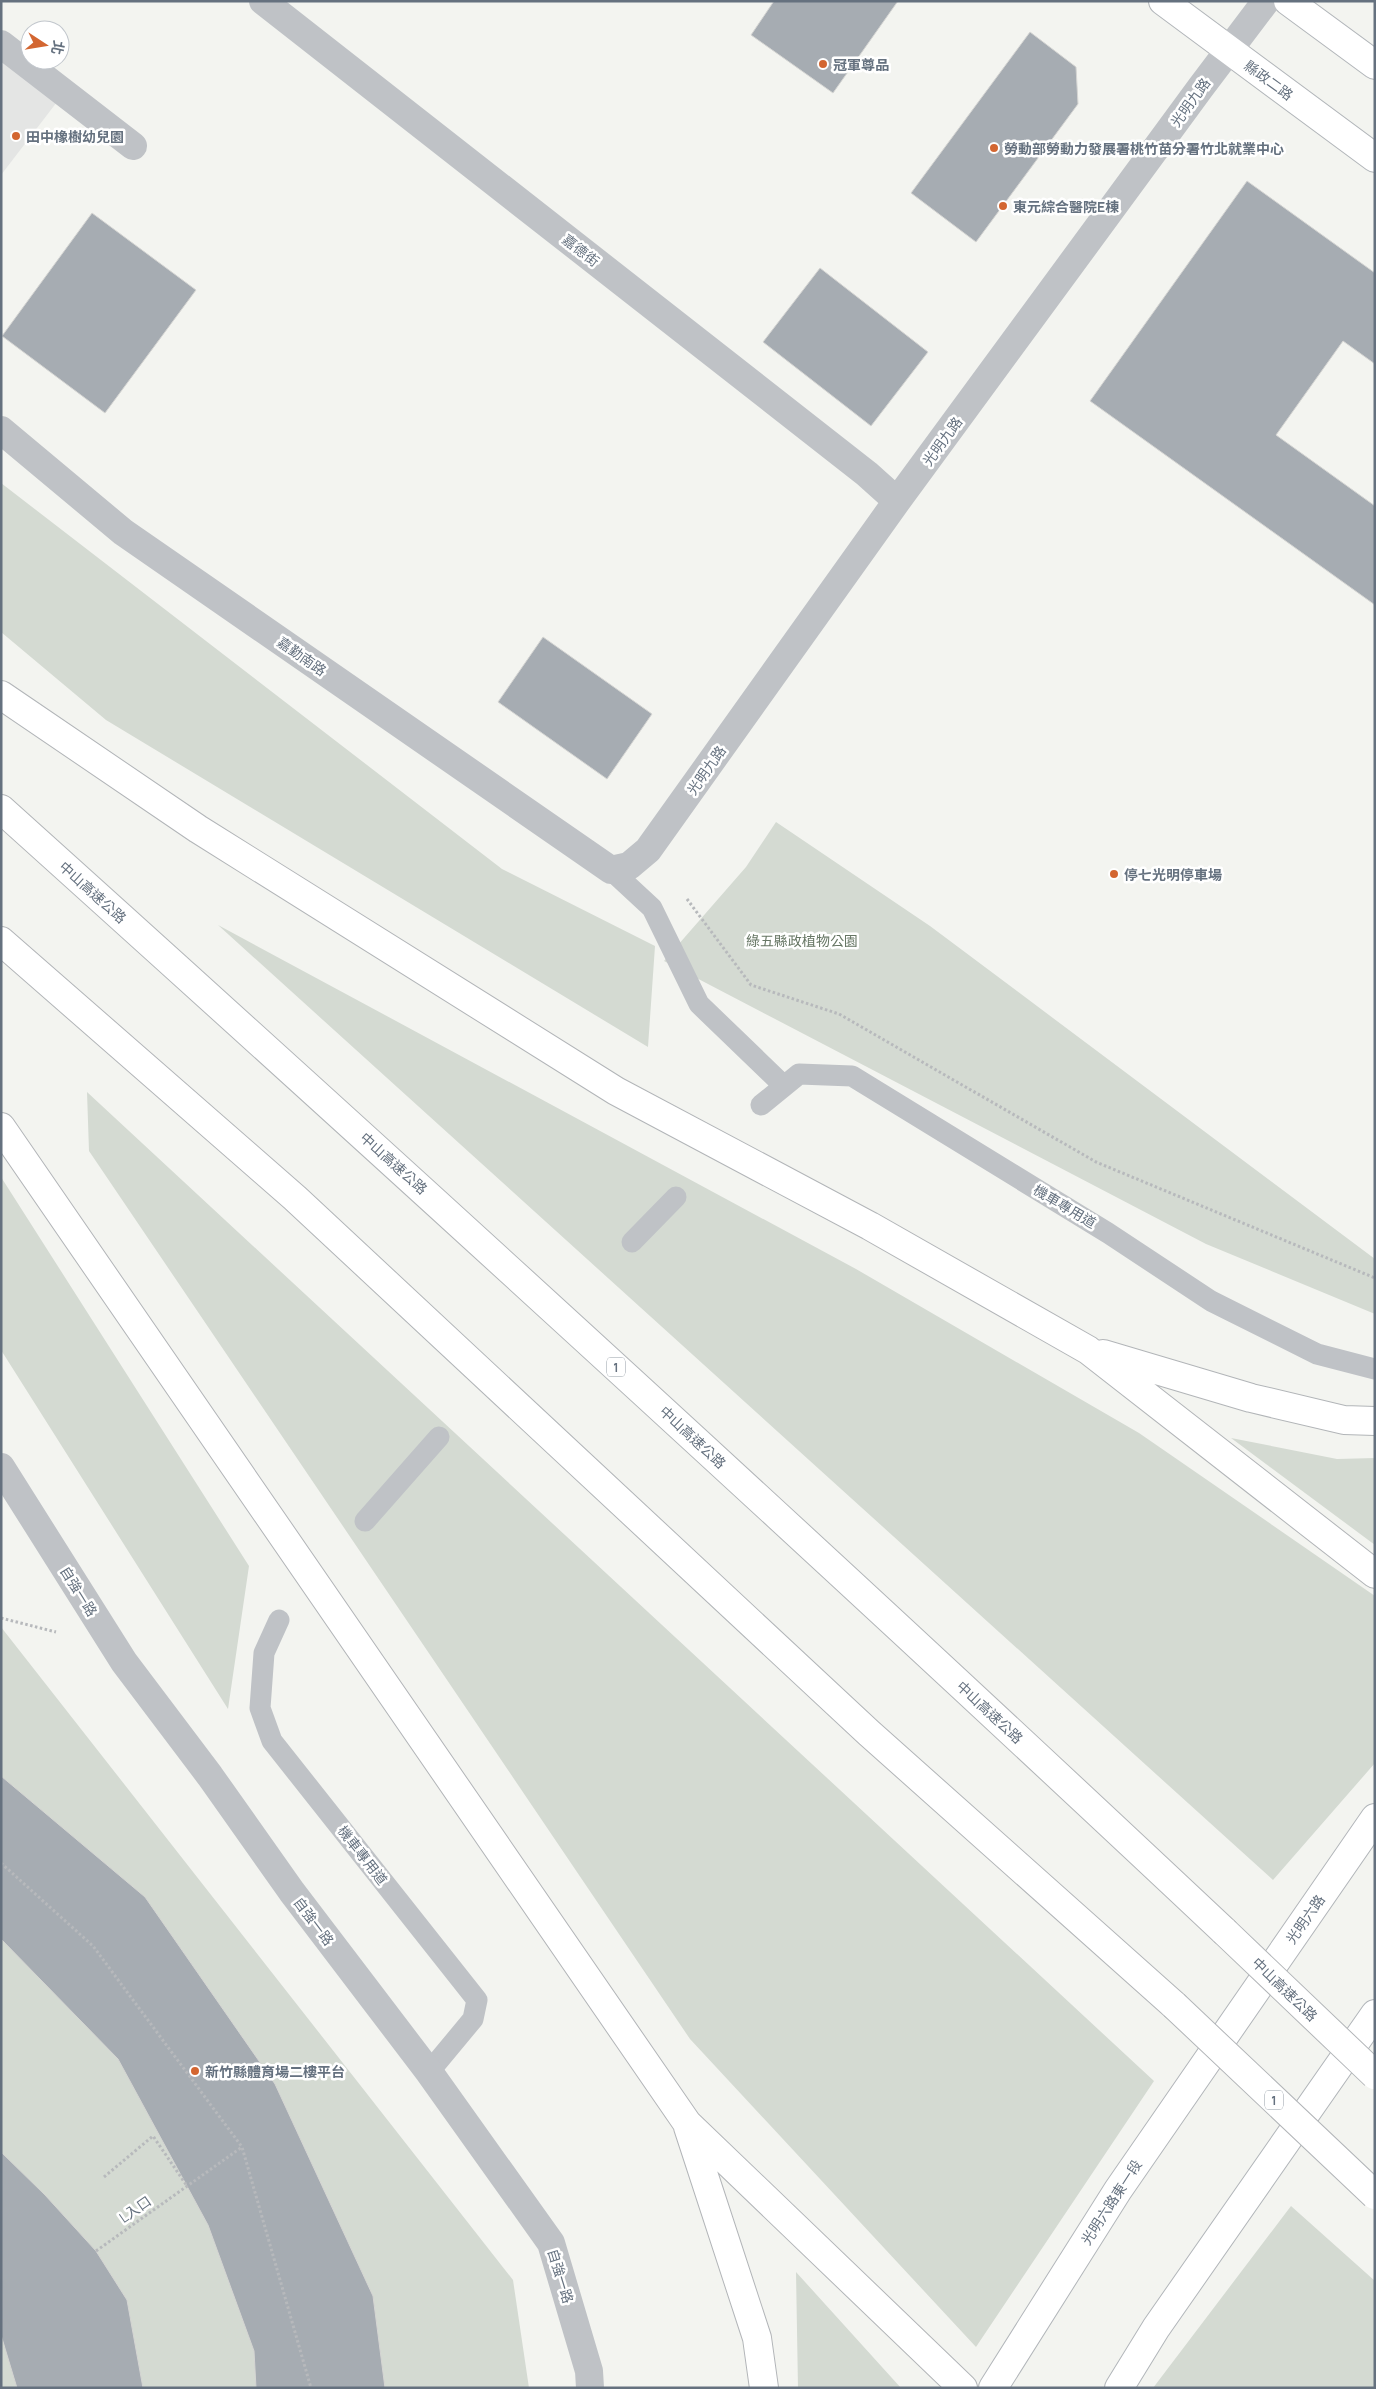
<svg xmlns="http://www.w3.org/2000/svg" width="1376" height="2389" font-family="Manrope,'Noto Sans TC',sans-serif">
	<rect width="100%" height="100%" fill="#f3f4f0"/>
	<path fill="#e4e5e4" d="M1,52L60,98L1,175Z"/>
	<path fill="#d4dad2" d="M1,483L502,869L655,946L648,1047L106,720L1,632Z
		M776,822L930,926L1375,1259V1314L1206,1244L664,961L746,867Z
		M218,925L856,1269L1139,1433L1375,1596V1763L1273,1880Z
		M87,1092L1154,2081L976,2347L690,2039L89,1151Z
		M1,1177L249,1566L228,1709L1,1350Z
		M1231,1438L1337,1459L1375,1458V1545Z
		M1,1627L513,2280L529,2388H1Z
		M1291,2206L1375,2281V2388H1153Z
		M796,2272L901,2388H798Z"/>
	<path fill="#a6acb2" stroke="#d5d5d3" d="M774,1H898L833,93L751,35Z
		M1030,32L1076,67L1078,104L976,242L911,193Z
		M1247,181L1375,273V364L1343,341L1276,435L1375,506V605L1090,401Z
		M92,213L196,290L105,413L2,336Z
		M820,268L928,352L871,426L763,342Z
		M543,637L652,714L607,779L498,702Z
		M1,1776L145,1897L275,2084L373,2296L385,2388H256L254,2351L208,2225L118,2059L1,1939Z
		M1,2152L45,2195L96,2251L127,2300L143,2388H17L1,2335Z"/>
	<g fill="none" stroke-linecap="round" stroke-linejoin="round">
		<g stroke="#b2b6ba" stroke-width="30">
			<path id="secondary" d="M1163,1L1375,158
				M1288,1L1375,65
				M993,2388L1118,2190L1375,1818
				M1119,2388L1156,2328L1375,2014"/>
		</g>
		<g stroke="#b2b5b8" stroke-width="30">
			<path id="highway" d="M1,695L198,829L616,1091L870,1226L1088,1350L1375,1574
				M1,809C412,1179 821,1552 1224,1931
				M1,941L295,1198L869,1733L1174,2005
				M1,1127L687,2123L963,2388
				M1103,1354L1251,1398L1344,1420L1375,1421
				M688,2127L757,2338L764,2388"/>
		</g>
		<path stroke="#b7b9bc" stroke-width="3" stroke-dasharray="2.5 2.5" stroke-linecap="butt" d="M687,899L751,985L839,1014L1096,1162L1375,1278
			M1,1618L56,1632
			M1,1863L93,1946L242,2147L311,2388
			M104,2177L153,2136L187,2186
			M96,2251L242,2147"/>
		<path stroke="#bfc2c6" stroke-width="21" d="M611,870L652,908L699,1004L784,1086
			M761,1105L799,1074L852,1076L1108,1233L1211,1301L1317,1354L1375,1369
			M632,1242L676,1197
			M365,1521L439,1437
			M279,1620L264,1653L260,1708L272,1741L477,2000L473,2019L429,2072"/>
		<path stroke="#bfc2c6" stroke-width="28" d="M263,1L867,474L897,501
			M1,44L133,146
			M1,430L123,532L611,870L629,866L648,850L897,501L1201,87L1266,1
			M1,1467L124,1662L210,1776L292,1892L429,2072L551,2243L589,2371L590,2388"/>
		<use href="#secondary" stroke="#fff" stroke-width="28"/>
		<use href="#highway" stroke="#fff" stroke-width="28"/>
		<g stroke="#b2b5b8" stroke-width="30" stroke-linecap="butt">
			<path id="highway-bridge" d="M1224,1931L1375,2075
				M1174,2005L1375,2195"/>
		</g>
		<use href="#highway-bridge" stroke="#fff" stroke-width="28"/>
	</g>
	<g fill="#d36631" stroke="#fff" stroke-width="2">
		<circle cx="823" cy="64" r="5"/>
		<circle cx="16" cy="136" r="5"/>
		<circle cx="994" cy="148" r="5"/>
		<circle cx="1003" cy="206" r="5"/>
		<circle cx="1114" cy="874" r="5"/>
		<circle cx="195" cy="2071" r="5"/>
	</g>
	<g text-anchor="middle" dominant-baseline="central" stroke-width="5" stroke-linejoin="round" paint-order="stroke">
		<g fill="#fff" stroke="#939ca5" stroke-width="1">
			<rect x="607" y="1357.5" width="18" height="19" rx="4"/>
			<rect x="1265" y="2090.5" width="18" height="19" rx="4"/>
		</g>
		<g font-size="12" font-weight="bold" fill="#65717f">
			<text x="616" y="1367">1</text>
			<text x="1274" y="2100">1</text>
		</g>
		<g font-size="14" font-weight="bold" fill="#65717f" stroke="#fff" text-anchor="start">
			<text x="833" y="64">冠軍尊品</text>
			<text x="26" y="136">田中橡樹幼兒園</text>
			<text x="1004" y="148">勞動部勞動力發展署桃竹苗分署竹北就業中心</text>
			<text x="1013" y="206">東元綜合醫院E棟</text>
			<text x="1124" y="874">停七光明停車場</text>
			<text x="205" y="2071">新竹縣體育場二樓平台</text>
		</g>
		<g font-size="14" fill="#65717f" stroke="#fff">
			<text transform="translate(1269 80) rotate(36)">縣政二路</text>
			<text transform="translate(1190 102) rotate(-54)">光明九路</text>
			<text transform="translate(581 250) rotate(38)">嘉德街</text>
			<text transform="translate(942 441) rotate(-54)">光明九路</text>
			<text transform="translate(302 656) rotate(35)">嘉勤南路</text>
			<text transform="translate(706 770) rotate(-55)">光明九路</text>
			<text transform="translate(93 892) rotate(42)">中山高速公路</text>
			<text transform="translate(394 1163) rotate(42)">中山高速公路</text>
			<text transform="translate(1065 1206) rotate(31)">機車專用道</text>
			<text transform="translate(693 1437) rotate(43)">中山高速公路</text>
			<text transform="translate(79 1591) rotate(58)">自強一路</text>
			<text transform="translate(990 1712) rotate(43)">中山高速公路</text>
			<text transform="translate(363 1855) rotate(52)">機車專用道</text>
			<text transform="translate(1305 1919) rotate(-55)">光明六路</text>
			<text transform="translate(314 1921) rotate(53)">自強一路</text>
			<text transform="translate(1285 1989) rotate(44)">中山高速公路</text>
			<text transform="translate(1111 2202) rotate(-57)">光明六路東一段</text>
			<text transform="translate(135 2209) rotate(-35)">L入口</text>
			<text transform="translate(561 2276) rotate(73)">自強一路</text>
		</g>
		<g font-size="14" fill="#667664" stroke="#fff">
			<text x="802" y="940">綠五縣政植物公園</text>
		</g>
	</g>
	<rect width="1376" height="2389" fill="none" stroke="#65717f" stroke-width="5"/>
	<g transform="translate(45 45) rotate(102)"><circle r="24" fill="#ffffff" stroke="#c1c6cc"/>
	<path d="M0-4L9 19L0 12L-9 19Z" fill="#d36631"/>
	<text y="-8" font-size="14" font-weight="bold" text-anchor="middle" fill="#65717f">北</text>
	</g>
</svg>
